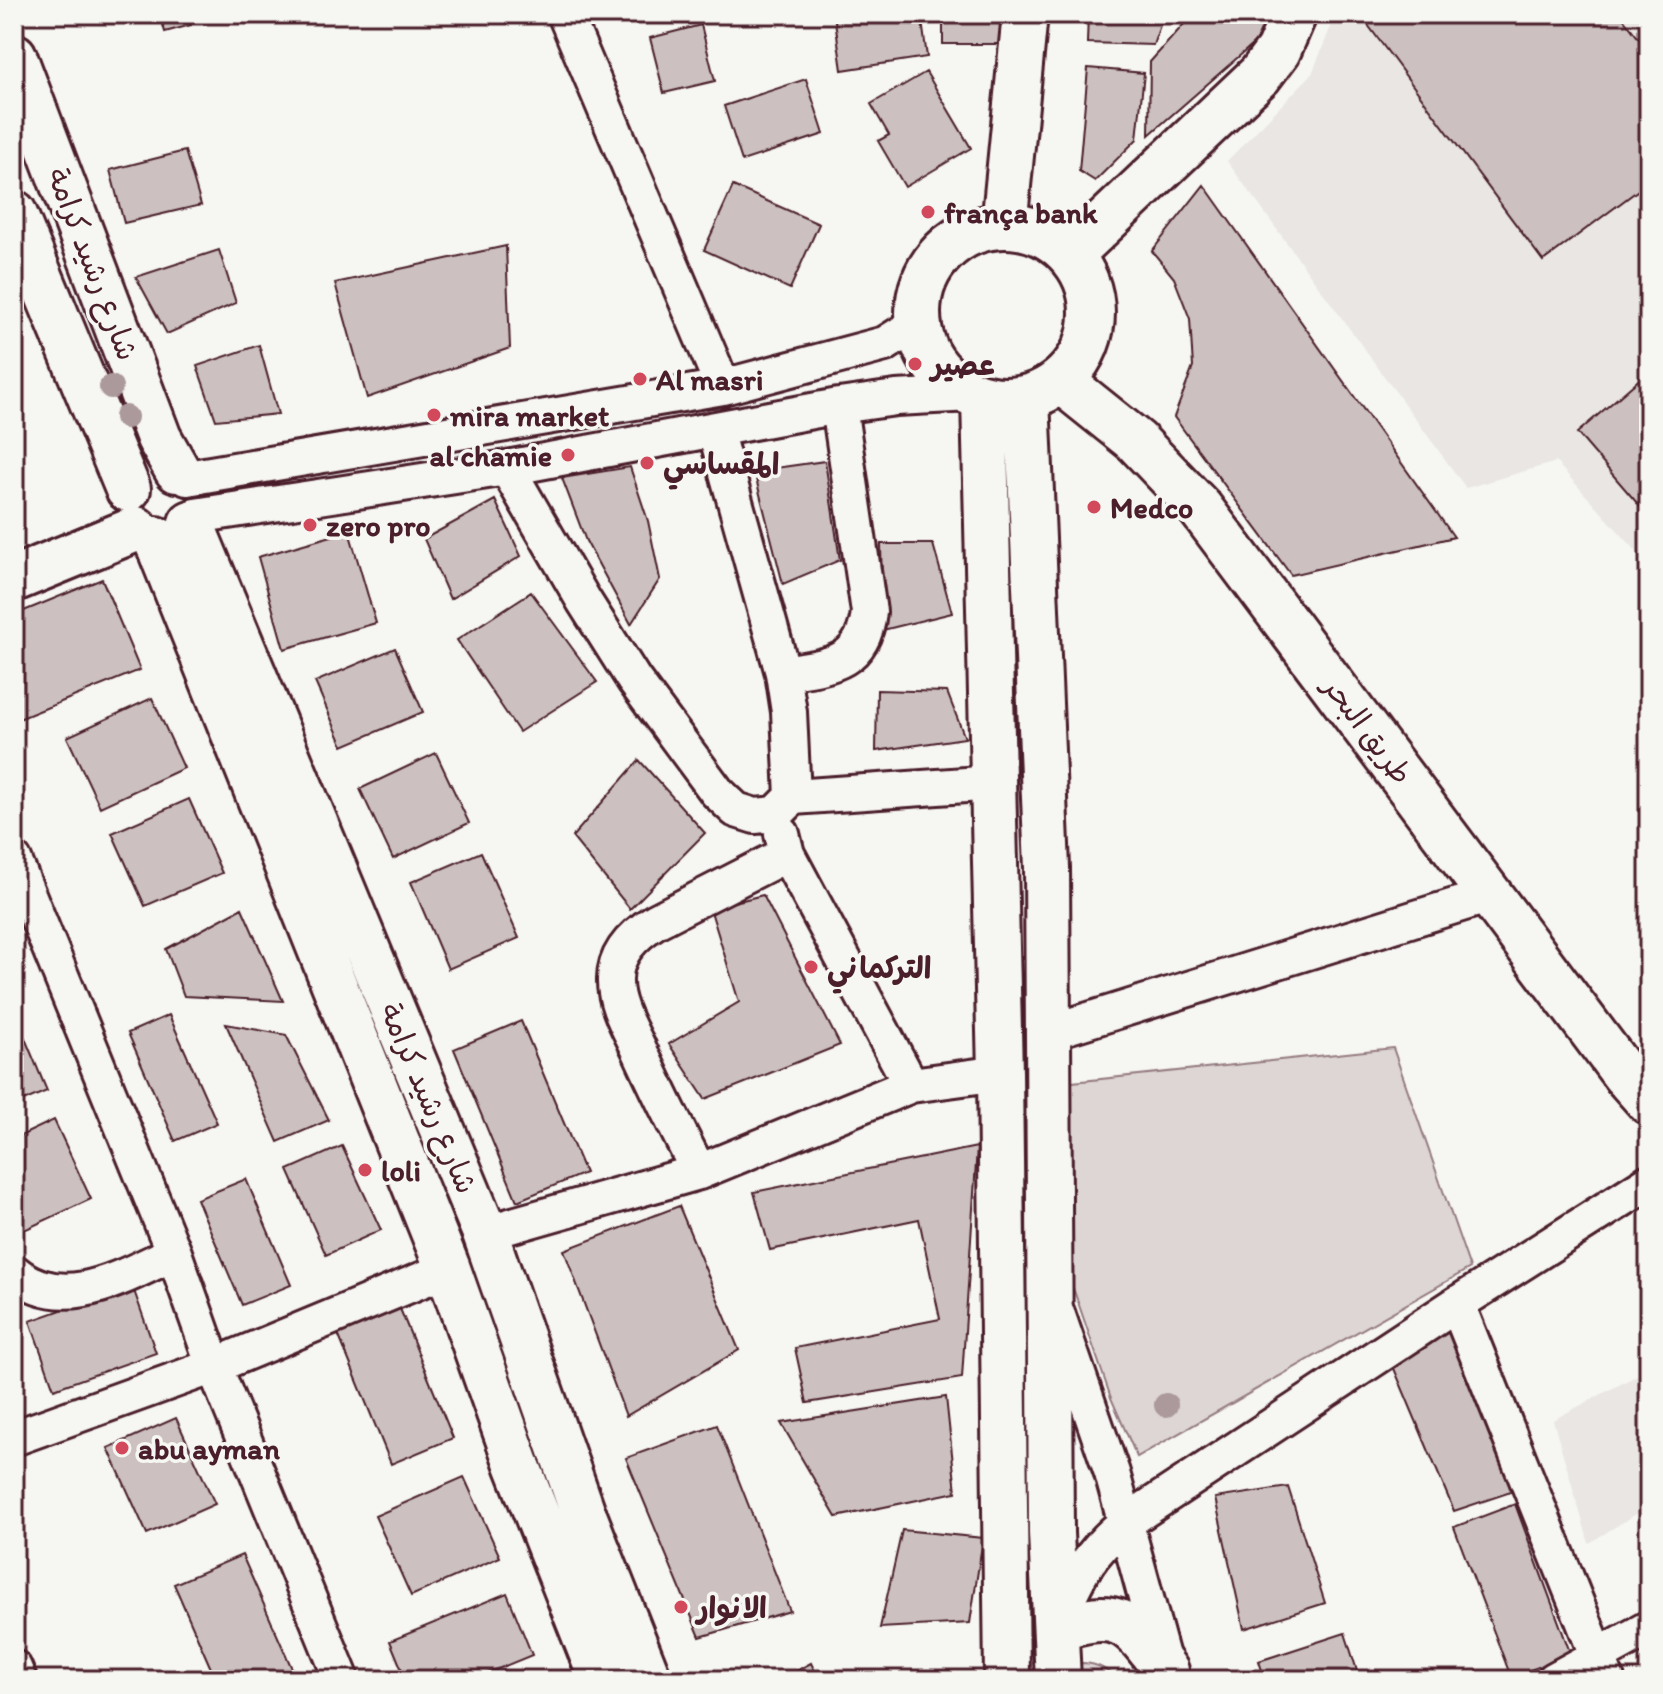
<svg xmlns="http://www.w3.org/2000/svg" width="1663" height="1694" font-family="Itim,'Playpen Sans Arabic',sans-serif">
	<rect width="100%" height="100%" fill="#f6f6f2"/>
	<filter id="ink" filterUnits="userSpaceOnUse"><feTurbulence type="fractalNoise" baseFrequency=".0125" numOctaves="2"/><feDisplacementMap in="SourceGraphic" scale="16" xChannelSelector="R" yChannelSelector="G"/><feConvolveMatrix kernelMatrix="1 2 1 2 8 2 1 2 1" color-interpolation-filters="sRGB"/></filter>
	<g filter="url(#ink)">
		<path fill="#e9e6e3" d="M1336,14H1649V565L1556,462L1466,488L1227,161L1312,74Z
			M1649,1369V1506L1589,1543L1553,1420Z"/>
		<path fill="#ddd6d5" stroke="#947a80" stroke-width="2" d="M1393,1048L1470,1268L1137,1457L1111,1398L1069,1276L1035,1086Z
			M1083,1663C1098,1664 1107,1669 1117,1680H1054L1072,1664Z"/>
		<path fill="#ccc1c0" stroke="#4a1f2b" stroke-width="2" d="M160,14H197L189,16L191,25L165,32Z
			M256,14H284L260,24Z
			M834,14H921L927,57L842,70Z
			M943,14H1010V44H943Z
			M1088,14H1164L1153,45L1087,43Z
			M1193,14H1279L1276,24L1149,135L1150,62Z
			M1375,14H1620L1649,52V182L1543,261L1365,21Z
			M701,25L715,81L664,93L650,38Z
			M1088,68L1144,73L1137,139L1095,181L1079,171Z
			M926,72L971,148L905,187L878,141L889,135L871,104Z
			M806,79L824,134L742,161L724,106Z
			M185,151L201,205L124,223L110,170Z
			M1204,185L1454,537L1291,575L1174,417L1193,367L1190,319L1174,278L1152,251Z
			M733,186L819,224L790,289L704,250Z
			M506,246L510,348L367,398L335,283Z
			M219,250L236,303L167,334L136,277Z
			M259,345L278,414L216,420L197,366Z
			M1649,371V517L1577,433Z
			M825,461L840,560L783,584L754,471Z
			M630,467L648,521L660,579L631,624L586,541L562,478Z
			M495,500L521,556L450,599L424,539Z
			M349,531L376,623L284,649L258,557Z
			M881,544H933L952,613L883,630Z
			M102,579L140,670L14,721V615Z
			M531,592L597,682L519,732L457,640Z
			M395,648L423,712L343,746L315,682Z
			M877,690L947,692L965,738L876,751Z
			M152,698L184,768L100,807L67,737Z
			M436,753L469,823L393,859L360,789Z
			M639,760L705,833L630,909L572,837Z
			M189,799L222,873L145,906L112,833Z
			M481,852L519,938L448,969L411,882Z
			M763,895L840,1045L705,1099L669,1044L739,1002L710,908Z
			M242,908L283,1001L184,996L166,949Z
			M14,1012L47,1091L14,1105Z
			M169,1015L217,1123L175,1141L128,1033Z
			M521,1021L585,1173L517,1201L454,1049Z
			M226,1024L286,1035L329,1120L278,1142Z
			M54,1120L91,1199L20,1232L14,1219V1139Z
			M342,1146L381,1230L326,1255L288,1170Z
			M977,1147L962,1378L807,1403L795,1348L940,1319L919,1219L770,1250L754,1192Z
			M246,1179L291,1285L242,1305L197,1199Z
			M679,1206L739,1350L626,1416L564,1250Z
			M132,1285L156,1353L54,1389L30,1321Z
			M396,1299L453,1438L391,1464L334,1324Z
			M1440,1329L1458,1337L1514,1491L1454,1511L1390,1359Z
			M946,1397L956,1492L836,1517L781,1423Z
			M176,1418L215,1504L147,1534L108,1448Z
			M717,1425L790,1611L700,1637L626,1458Z
			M464,1477L500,1557L411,1596L375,1516Z
			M1288,1487L1325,1603L1244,1629L1215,1498Z
			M1515,1504L1571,1655L1511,1677L1454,1527Z
			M902,1530L983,1538L970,1623L880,1628Z
			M242,1555L297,1680H216L174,1584Z
			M507,1593L532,1655L471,1680H406L390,1641Z
			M1345,1633L1360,1680H1265L1259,1661Z
			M811,1663L819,1680H779Z"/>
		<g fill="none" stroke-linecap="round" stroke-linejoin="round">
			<g stroke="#4a1f2b" stroke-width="40">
				<path id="street" d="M565,14L723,387
					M507,468L584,601L634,680L717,792L736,810L755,816L776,814L793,797L789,712L783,673L715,430
					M187,478L723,387L885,344L918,323
					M195,516L507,468L839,406L896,398L972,394
					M783,673C828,666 863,665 869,612L839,406
					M793,797L995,783
					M782,834L787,854L911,1085
					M14,860L174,1253L214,1366L342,1680
					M1047,1033L1490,895
					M699,1172C678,1131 658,1091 639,1049C629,1028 614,1003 615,979C615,953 635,934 656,921L787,854
					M485,1233L699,1172L911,1085L1000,1073
					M14,1272C64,1314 123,1276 174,1253
					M1457,1304L1607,1680
					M1057,1313L1112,1473L1164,1664
					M14,1438L214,1366L448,1269
					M1058,1623C1075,1578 1089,1553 1126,1522L1457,1304L1649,1182
					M14,1668L19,1680
					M1554,1680L1649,1628"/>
			</g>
			<g stroke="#4a1f2b" stroke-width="50">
				<path id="secondary" d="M14,56L159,438L177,470
					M14,213L128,489
					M1004,226L1025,14
					M984,398L1000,1073L1007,1680
					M1027,398L1047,868L1051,1533L1058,1680
					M191,523L485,1233L583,1513L649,1680
					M156,539L448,1269L517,1464L602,1680
					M14,579L136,529
					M1056,1628C1120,1609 1128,1619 1166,1671"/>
			</g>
			<g stroke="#4a1f2b" stroke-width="50">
				<path id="highway" d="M918 313a87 87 0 1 1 174 0a87 87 0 1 1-174 0Z
					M1070,255L1260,75L1278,51L1294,14
					M1061,381L1137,442L1200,508L1624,1074L1649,1102"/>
			</g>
			<use href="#street" stroke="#f6f6f2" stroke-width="34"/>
			<use href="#secondary" stroke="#f6f6f2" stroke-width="44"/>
			<use href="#highway" stroke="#f6f6f2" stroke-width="44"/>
		</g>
		<g fill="#ac999c">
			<circle cx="111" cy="387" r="12"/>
			<circle cx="126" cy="417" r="12"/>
			<circle cx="1166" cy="1405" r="12"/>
		</g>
	</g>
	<g fill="#d1495b" stroke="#f6f6f2" stroke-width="3">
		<circle cx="928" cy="212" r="8"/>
		<circle cx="915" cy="364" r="8"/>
		<circle cx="640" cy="379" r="8"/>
		<circle cx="434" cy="415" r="8"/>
		<circle cx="568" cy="455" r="8"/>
		<circle cx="647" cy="463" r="8"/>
		<circle cx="1094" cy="507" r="8"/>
		<circle cx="310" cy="525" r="8"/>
		<circle cx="811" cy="967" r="8"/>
		<circle cx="365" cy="1170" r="8"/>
		<circle cx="122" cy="1448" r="8"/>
		<circle cx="681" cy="1607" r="8"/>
	</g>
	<g text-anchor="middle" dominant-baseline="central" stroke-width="7" stroke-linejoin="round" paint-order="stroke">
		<g font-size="30" font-weight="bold" fill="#4a1f2b" stroke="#f6f6f2" text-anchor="start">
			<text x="944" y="212">frança bank</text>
			<text x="931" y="364">عصير</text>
			<text x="656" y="379">Al masri</text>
			<text x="450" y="415">mira market</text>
			<text x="552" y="455" text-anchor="end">al chamie</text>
			<text x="663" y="463">المقساسي</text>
			<text x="1110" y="507">Medco</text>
			<text x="326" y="525">zero pro</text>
			<text x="827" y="967">التركماني</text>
			<text x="381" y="1170">loli</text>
			<text x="138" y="1448">abu ayman</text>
			<text x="697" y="1607">الانوار</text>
		</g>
		<g font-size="30" fill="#4a1f2b" stroke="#f6f6f2">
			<text transform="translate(93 264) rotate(69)">شارع رشيد كرامة</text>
			<text transform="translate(1368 730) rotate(53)">طريق البحر</text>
			<text transform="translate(429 1098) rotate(67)">شارع رشيد كرامة</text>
		</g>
	</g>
	<rect width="1663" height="1694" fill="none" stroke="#f6f6f2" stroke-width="48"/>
	<rect x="24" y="24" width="1615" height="1646" fill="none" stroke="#4a1f2b" stroke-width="3" filter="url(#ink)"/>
</svg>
